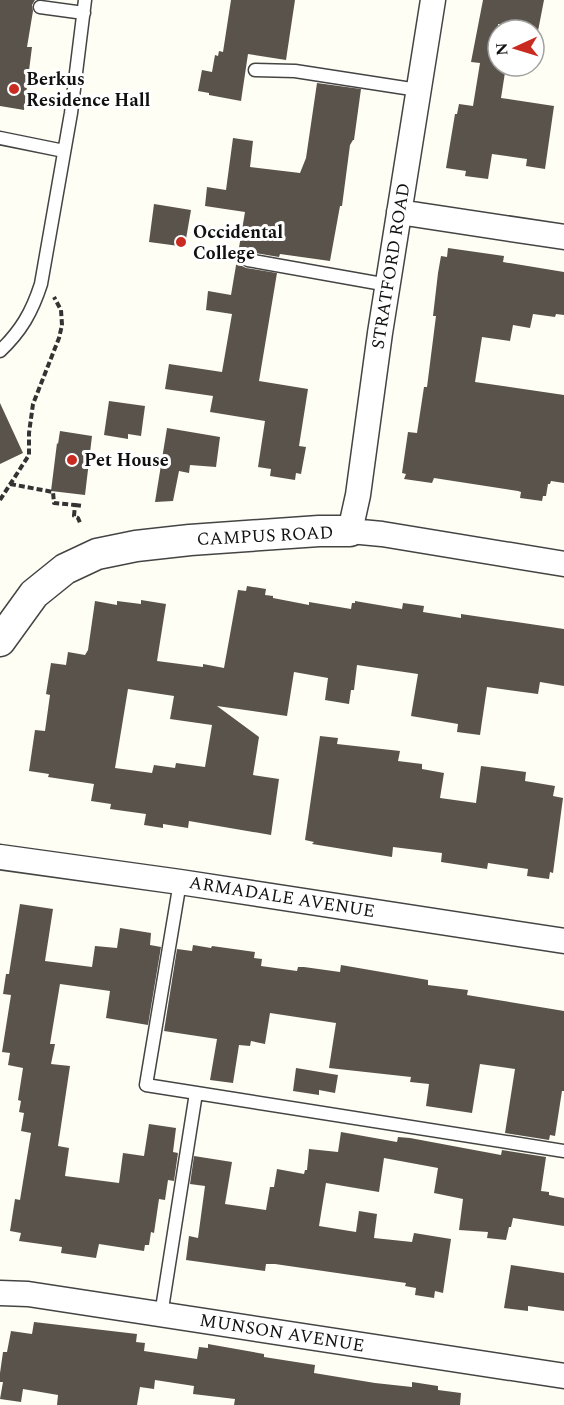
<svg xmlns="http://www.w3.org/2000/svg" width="564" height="1405" font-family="Spectral,serif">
	<rect width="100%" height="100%" fill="#fffef4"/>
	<path fill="#5a534c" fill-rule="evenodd" d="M0,0H35L32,5L33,11L27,47H32L24,110L0,106Z
		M231,0H295L286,60L248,54L241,101L209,95V93L198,91L202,70L212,72L215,55L218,56L219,51L223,52Z
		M483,0H544L538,31L498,24V66H506L501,98L554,106L545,169L526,166L527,159L492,154L488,179L465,176L466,171L446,168L455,114H457L459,104L473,106L480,63L471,62Z
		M317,83L361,89L354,140H353L350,145L342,206H340L330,261L280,254L279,257L249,252L242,254L240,259L242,266L246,268L277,273L259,381L308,389L299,446L306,447L301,474L296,473L295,480L270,476L271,469L258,467L265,421L210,412L213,396L165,389L169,364L222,372L232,314L206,310L208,291L231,295L245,212L205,206L207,187L226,190L233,138L253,141L250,167L300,173L306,158Z
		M154,204L191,210L186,239L180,238L179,246L149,242Z
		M448,248L504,256L503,262L564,272V315L556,314L555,317L533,314L530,328L513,325L510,341L482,337L475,382L564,395V483L551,481L550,484H548L546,496H543L542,501L520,498L521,492L518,491L434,478L432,483L404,479L406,474L402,473L408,432L417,433L424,387H427L436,316H433L438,273L441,256L447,257Z
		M109,401L145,406L141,436L128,434V439L104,435Z
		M0,403L23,453L0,464Z
		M167,428L220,437L216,467L190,465L189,473L179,471L173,501L155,502Z
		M60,431L92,436L85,495L51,491L57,443L58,444Z
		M247,586L266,589L265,595L273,596V598L309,605V602L351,609L352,603H355V601L402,609L403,603L424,606L423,612L461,618V614L564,629V686L540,682L538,694L487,687L480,735L457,732L458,724L411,716L418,674L357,665L354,690H351L349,704L325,700L328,678L294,672L287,716L217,706L259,737L253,775L279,779L271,835L189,821L188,828L163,824V828L144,825L146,814L110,809L111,804L91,801L94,784L48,777L49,774L29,771L35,730L45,731L50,695L46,694L51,663L66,665L68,652L85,655L88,650L95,601L117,605V601L141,604V600L166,604L157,661L203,667V664L224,668L238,590L246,591ZM128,689L174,696L170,719L212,725L205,767L176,763L175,768L154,765L152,773L115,768Z
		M320,736L338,738L337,744L400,751L398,761L422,764V769L444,773L440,798L476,803L481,766L526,772L525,781L555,786L553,796L563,798L553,873L550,872L549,879L527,876L528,869L488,863L487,869L441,862L442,853L393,847L392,857L312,844L314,842L305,840Z
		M20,904L53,909L45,961L92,967L95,946L117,948L120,928L151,933L150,945L161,947L148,1025L106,1018L110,991L60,984L50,1044H55L51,1064L70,1066L58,1146L69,1148L65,1176L119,1183L123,1153L144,1156L149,1124L176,1128L173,1152L178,1153L174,1181L168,1180L165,1200L159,1199L154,1233L151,1232L149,1245H145L144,1251L99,1244L96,1258L61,1253L62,1247L19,1241L21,1233L10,1231L15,1199L20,1200L31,1133L21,1131L24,1113L19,1112L21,1101L18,1100L23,1068L8,1065L10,1053L2,1052L11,995L3,994L6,974H9Z
		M193,945L211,948L212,946L255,952L254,958L262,959L261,966L297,971L298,967H304L340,972L341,965L428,980V985L468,990L467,995L564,1011V1091H562L555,1136L550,1135L549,1140L505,1133L515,1069L480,1064L472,1113L426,1106L429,1084L410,1082L411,1077L329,1068L336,1023L270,1013L265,1044L251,1041L250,1046L239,1045L233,1083L210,1080L217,1039L164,1031L177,949L192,951Z
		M296,1068L338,1075L335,1093L319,1090V1095L293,1091Z
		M341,1132L397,1142L398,1137L410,1138L501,1155L502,1150L546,1157L541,1191L549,1192V1195L564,1198V1226L513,1218L511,1227H509L506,1240L487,1238L488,1232L459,1230L463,1199L434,1193L438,1168L384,1158L379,1192L326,1183L319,1226L356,1232L359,1211L377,1214L374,1238L412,1242L414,1233L451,1239L443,1293L435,1291L434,1298L415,1295L416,1288L405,1286L406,1283L275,1264H266L265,1271L186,1260L189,1236L198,1238L205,1186L190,1184L194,1156L232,1162L225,1204L266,1210L270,1187H274L277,1169L304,1174L305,1170H307L309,1149L338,1152Z
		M511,1265L564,1273V1311L528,1306V1311L504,1308Z
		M34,1322L137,1334L136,1342L145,1343L144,1351L197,1359L199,1347L208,1348V1344L264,1354V1357L315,1365L314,1373L375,1383L412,1387V1382L438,1386V1390L461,1393L460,1405H234L235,1399L193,1394L194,1386L155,1380L154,1389L140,1387L137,1405H57L58,1395L23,1389L21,1402L0,1399L3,1382H0V1373L3,1352H7L11,1331L32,1334Z"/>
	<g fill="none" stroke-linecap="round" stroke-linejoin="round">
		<g stroke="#444" stroke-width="15">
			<path id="service" d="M40,7L84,13
				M255,70L295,71L418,90
				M0,138L64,151
				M248,260L388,285
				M0,351C21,331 32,312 41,284L71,113L85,0
				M180,882L146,1085L564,1151
				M161,1315L196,1093"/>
		</g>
		<g stroke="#444" stroke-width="27">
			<path id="minor" d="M433,0L380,333L358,495L350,531L382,534L564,564
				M399,212L564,237
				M0,857L180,882L564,941
				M0,1293L28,1294L564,1376"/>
		</g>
		<g stroke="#444" stroke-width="33">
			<path id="tertiary" d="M0,641L34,594L65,569L97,554L136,546L190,540L319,531H350"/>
		</g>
		<path stroke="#333" stroke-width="4" stroke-dasharray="6 3" stroke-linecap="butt" d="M10,484L53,492L54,503L75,505L74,516L78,518L81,525
			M0,500L29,455V433L33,404L59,338L62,325L61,310L54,297
			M75,505L82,506"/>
		<use href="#service" stroke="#fff" stroke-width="12"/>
		<use href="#minor" stroke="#fff" stroke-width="24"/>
		<use href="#tertiary" stroke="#fff" stroke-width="30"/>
	</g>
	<g fill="#c92b20" stroke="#fff" stroke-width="2">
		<circle cx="14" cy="89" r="6"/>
		<circle cx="181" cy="242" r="6"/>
		<circle cx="72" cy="460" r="6"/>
	</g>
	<g text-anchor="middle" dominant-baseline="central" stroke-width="6" stroke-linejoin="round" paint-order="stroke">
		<g font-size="18" font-weight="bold" fill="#111" stroke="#fff" text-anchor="start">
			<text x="26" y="79">Berkus<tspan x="26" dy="21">Residence Hall</tspan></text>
			<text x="193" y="232">Occidental<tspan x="193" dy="21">College</tspan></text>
			<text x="84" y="460">Pet House</text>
		</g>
		<g font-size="18" fill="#111" stroke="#fff">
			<text transform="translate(391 266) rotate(-81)">STRATFORD ROAD</text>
			<text transform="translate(265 536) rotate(-3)">CAMPUS ROAD</text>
			<text transform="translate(282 897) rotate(9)">ARMADALE AVENUE</text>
			<text transform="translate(282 1333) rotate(9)">MUNSON AVENUE</text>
		</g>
	</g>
	<g transform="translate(516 48) rotate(266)"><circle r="28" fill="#ffffff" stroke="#a0a0a0" stroke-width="1.5"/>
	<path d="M0-4.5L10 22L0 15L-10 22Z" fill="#c92b20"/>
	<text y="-9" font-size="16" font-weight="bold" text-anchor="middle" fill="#111111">N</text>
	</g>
</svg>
